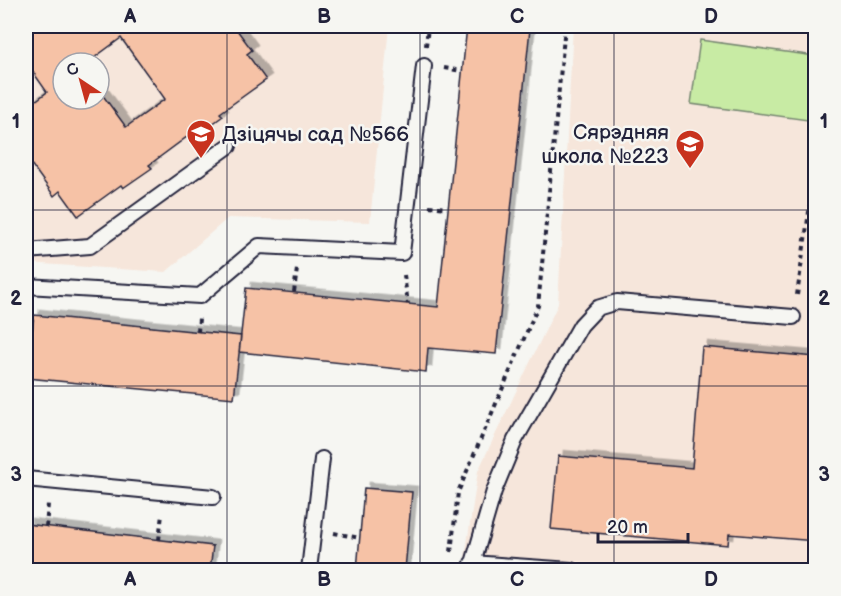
<svg xmlns="http://www.w3.org/2000/svg" width="841" height="596" font-family="'Balsamiq Sans',sans-serif">
	<defs>
		<filter id="shadow"><feDropShadow dx="5.5" dy="-5.5" stdDeviation="0" flood-color="#0004"/></filter>
	</defs>
	<rect width="100%" height="100%" fill="#f6f6f2"/>
	<filter id="ink" filterUnits="userSpaceOnUse"><feTurbulence type="fractalNoise" baseFrequency=".0167" numOctaves="2"/><feDisplacementMap in="SourceGraphic" scale="12" xChannelSelector="R" yChannelSelector="G"/><feConvolveMatrix kernelMatrix="1 2 1 2 8 2 1 2 1" color-interpolation-filters="sRGB"/></filter>
	<g filter="url(#ink)">
		<path fill="#f6e6db" fill-rule="evenodd" d="M26,26H389L370,222L228,218L166,272L26,263ZM63,63H99V99H63Z
			M573,26H659L704,34L713,26H815V570H463L478,471L558,304Z"/>
		<path fill="#c8eba4" stroke="#758670" stroke-width="1.5" d="M700,40L815,56V121L691,104Z"/>
		<path fill="#f6c2a6" stroke="#22223b" stroke-width="1.5" fill-rule="evenodd" filter="url(#shadow)" d="M26,26H234L252,50L247,54L266,80L220,113L223,116L193,138L191,134L149,165L152,168L123,188L121,185L78,216L60,191L54,196L26,157V108L47,92L26,62ZM121,38L165,99L126,127L99,90V99H63V63H87Z
			M467,26H498L530,29L496,354L428,348L426,372L239,352L246,288L438,307Z
			M34,315L241,336L234,398L27,378Z
			M702,347L816,357V541L729,534L728,545L551,529L558,456L692,468Z
			M364,488L412,492L405,570H357Z
			M26,524L213,546L210,570H26Z"/>
		<g fill="none" stroke-linecap="round" stroke-linejoin="round">
			<g stroke="#22223b" stroke-width="18">
				<path id="service" d="M26,251L90,246L229,146
					M26,286L200,296L259,246L402,253L424,66
					M26,479L213,497
					M472,563L571,570
					M309,570L322,459
					M471,570L494,491L515,440L581,325L597,308L617,302L793,317"/>
			</g>
			<path stroke="#22223b" stroke-width="4" stroke-dasharray="4.5 4.5" stroke-linecap="butt" d="M426,46L428,26
				M444,68L462,71
				M429,206L447,208
				M404,275L408,304
				M294,292L297,269
				M797,295L810,205L816,206
				M198,332L199,318
				M46,527L48,504
				M334,533L360,538
				M159,540L162,514
				M451,552L458,492L538,306L565,26"/>
			<use href="#service" stroke="#f6f6f2" stroke-width="14"/>
		</g>
	</g>
	<path fill="none" stroke="#22223b" stroke-width="1.5" stroke-opacity="0.55" d="M227,26V570M420,26V570M614,26V570M26,210H816M26,386H816"/>
	<defs>
		<g id="school-pin" transform="scale(1.5)"><path d="M0 17L-7.5 6A9.5 9.5 0 1 1 7.5 6Z" fill="#c8321e" stroke="#f6f6f2"/><path d="M0-5L7-2L0 1L-7-2ZM-4 1L0 2.5L4 1V4Q0 6-4 4Z" fill="#fff"/></g>
	</defs>
	<g fill-rule="evenodd">
		<use href="#school-pin" x="201" y="134"/>
		<use href="#school-pin" x="690" y="144"/>
	</g>
	<g text-anchor="middle" dominant-baseline="central" stroke-width="5" stroke-linejoin="round" paint-order="stroke">
		<g font-size="21" fill="#22223b" stroke="#f6f6f2" text-anchor="end">
			<text x="669" y="132">Сярэдняя<tspan x="669" dy="24">школа №223</tspan></text>
			<text x="222" y="134" text-anchor="start">Дзіцячы сад №566</text>
		</g>
	</g>
	<rect width="841" height="596" fill="none" stroke="#f6f6f2" stroke-width="66"/>
	<g transform="translate(81 81) rotate(324)"><circle r="28" fill="#f6f6f2" stroke="#a1a1a9" stroke-width="1.5"/>
	<path d="M0-4.5L10 22L0 15L-10 22Z" fill="#c8321e"/>
	<text y="-9" font-size="16" font-weight="bold" text-anchor="middle" fill="#22223b">С</text>
	</g>
	<path d="M598 533v9h90v-9" fill="none" stroke="#22223b" stroke-width="3"/>
	<text x="607" y="533" font-size="18" fill="#22223b" stroke="#f6f6f2" stroke-width="4.5" paint-order="stroke">20 m</text>
	<rect x="33" y="33" width="775" height="530" fill="none" stroke="#22223b" stroke-width="2"/>
	<g font-size="20" text-anchor="middle" font-weight="bold" fill="#22223b">
		<text x="130" y="23">A</text>
		<text x="324" y="23">B</text>
		<text x="517" y="23">C</text>
		<text x="711" y="23">D</text>
		<text x="16" y="128">1</text>
		<text x="824" y="128">1</text>
		<text x="16" y="305">2</text>
		<text x="824" y="305">2</text>
		<text x="16" y="481">3</text>
		<text x="824" y="481">3</text>
		<text x="130" y="586">A</text>
		<text x="324" y="586">B</text>
		<text x="517" y="586">C</text>
		<text x="711" y="586">D</text>
	</g>
</svg>
